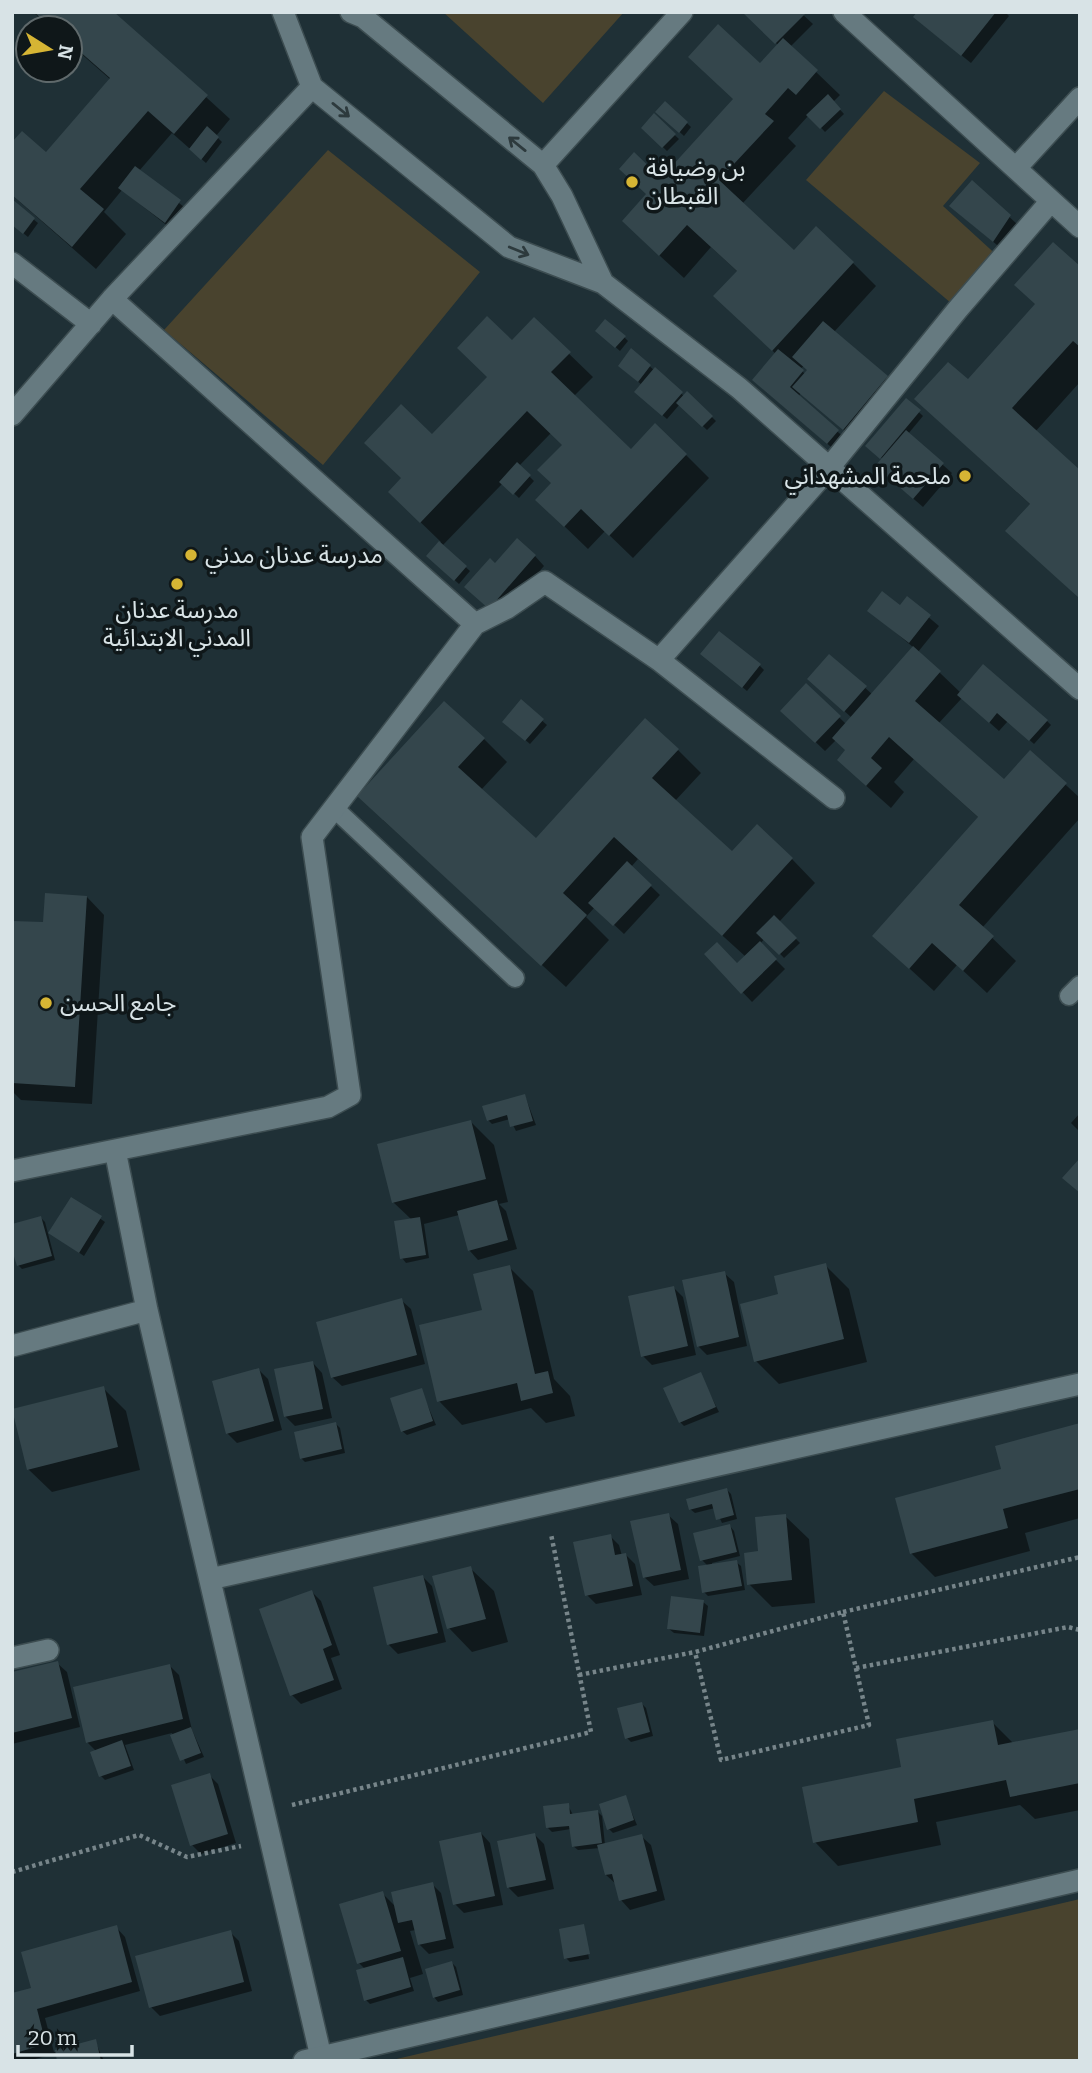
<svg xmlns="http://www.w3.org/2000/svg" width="1092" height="2073" font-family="Bitter,'Noto Sans Arabic',serif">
	<rect width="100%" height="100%" fill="#1f3036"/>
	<path fill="#49432e" d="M443,12H624L543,103Z
		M884,91L980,163L943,206L1001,259L958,309L806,180Z
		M328,150L480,272L323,465L164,330Z
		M1080,1899V2061H388Z"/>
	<path fill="#0007" fill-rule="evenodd" d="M33,12H113L230,119L216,136L222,142L206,163L172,133L139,171L189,211L174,231L122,190L104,212L126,234L96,269L12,195V145L46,155L111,80L70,44V28H51Z
		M745,12H800L813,24L790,47L840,95L833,102L844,114L825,132L809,115L788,138L796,146L742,204L794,252L853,263L876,286L834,332L896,387L853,438L801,393L798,397L847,440L837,452L763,389L776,354L739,320L738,272L711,247L684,278L647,244L662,180L735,100L778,45ZM804,366L809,370L805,374L800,369Z
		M920,12H1005L1009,16L971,63L925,26L915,17Z
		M666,103L691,127L684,136L658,112Z
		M654,116L679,139L667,151L643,128Z
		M973,183L1019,226L1003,250L961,215Z
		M12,202L38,223L28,237L12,224Z
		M1080,268V382L1035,432L1080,599L1008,531L1031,505L940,422L968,382Z
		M534,320L593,377L574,396L631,451L686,455L709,478L633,558L605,531L588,549L561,523L553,484L564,445L551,433L519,466L534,481L519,498L503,483L442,546L470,571L459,584L428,556L441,542L413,515L403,478L432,437L489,378L512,343Z
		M597,331L624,337L628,341L620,351Z
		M632,351L684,396L687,393L716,421L707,430L680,404L667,419L640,396L642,385L624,370Z
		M906,400L923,416L908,434L952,473L923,507L886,475L883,459L868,446Z
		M535,556L544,566L499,617L467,587L495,565Z
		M907,599L939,626L918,652L961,693L1047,721L1051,725L1034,744L1008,721L999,731L962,698L938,724L1004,782L1030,752L1080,798V818L982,928L1016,961L987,993L957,965L934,991L874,936L979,818L914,759L894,782L904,792L891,808L863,783L847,751L836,740L825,751L783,711L806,685L846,724L852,718L819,688L830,656L873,695L914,648L869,610L900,607Z
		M707,658L760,666L764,670L747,691Z
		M521,702L547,725L530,744L509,726Z
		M484,739L507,762L481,790L536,841L678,750L701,773L675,801L732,854L792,859L815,883L779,922L800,943L784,958L765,938L760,944L785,969L752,1002L706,954L737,966L746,957L638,859L631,867L660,895L624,934L595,907L586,917L609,940L566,987L383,820Z
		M87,897L104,915L92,1104L21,1100L12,1091V922L44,924Z
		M525,1096L536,1125L516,1131L510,1119L492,1124L488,1120Z
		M1080,1113V1132L1071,1123Z
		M471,1122L494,1145L508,1202L499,1204L506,1211L517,1249L478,1260L469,1250L459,1215L424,1224L429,1258L406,1263L402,1258L412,1220L393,1202Z
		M72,1199L105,1222L84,1256L50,1233Z
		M41,1218L45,1222L55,1260L22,1269L18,1265Z
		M825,1265L849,1289L867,1362L779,1384L756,1361L781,1295Z
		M509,1267L533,1291L554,1379L570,1396L575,1416L546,1423L531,1408L462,1425L439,1401Z
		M724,1273L734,1282L747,1346L707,1355L698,1346Z
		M674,1288L683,1297L696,1355L652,1365L643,1356Z
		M401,1300L411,1309L425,1364L342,1386L332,1377Z
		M313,1363L322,1373L332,1418L295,1426L285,1416Z
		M259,1370L268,1379L282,1430L237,1443L227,1433Z
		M700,1374L719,1412L684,1426L680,1422Z
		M103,1388L126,1411L140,1470L52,1492L28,1469Z
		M421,1390L436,1425L407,1435L402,1431Z
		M336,1424L340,1428L345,1453L305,1462L301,1458Z
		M1080,1425V1518L1025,1533L1030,1551L935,1577L911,1553L1003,1470Z
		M727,1490L731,1494L737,1519L722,1523L715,1508L695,1513L690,1509Z
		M668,1515L678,1524L689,1579L654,1586L644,1577Z
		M785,1516L809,1539L815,1603L772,1607L749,1584Z
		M730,1526L734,1531L740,1556L712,1563V1566L736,1562L741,1566L745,1590L708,1596L704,1592L708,1566L702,1560Z
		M610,1536L619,1545L622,1556L626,1555L635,1564L642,1595L596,1604L587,1595Z
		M470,1568L494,1591L508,1642L472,1652L449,1628Z
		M423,1577L432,1586L446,1642L398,1654L389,1645Z
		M312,1592L321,1601L340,1655L331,1658L342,1689L301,1704L292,1695Z
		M703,1602L708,1606L704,1636L674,1633L669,1629Z
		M57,1663L67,1672L80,1727L12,1744V1674Z
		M170,1666L179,1675L192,1730L204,1757L186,1764L172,1733L125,1745L134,1770L105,1780L101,1776L96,1751L87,1742Z
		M642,1704L646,1708L653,1736L631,1742L627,1738Z
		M992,1722L1014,1744L1080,1731V1810L1035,1819L1020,1805L936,1822L941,1845L838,1866L815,1842L903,1768Z
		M209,1775L218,1784L236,1843L201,1854L192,1845Z
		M625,1797L637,1825L613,1833L609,1829Z
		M568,1805L573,1815L598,1812L602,1816L605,1845L641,1836L651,1845L665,1900L630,1910L621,1900L616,1884L606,1875L600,1848L578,1850L573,1846L571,1829L552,1832L548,1828Z
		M481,1833L490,1843L503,1905L464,1913L455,1904Z
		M535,1835L544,1844L554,1889L518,1897L508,1887Z
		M432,1884L441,1893L454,1948L429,1954L419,1944L416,1930L410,1931L423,1974L410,1978L414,1991L370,2004L366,2000L365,1969L359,1963L382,1893L396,1907Z
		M584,1926L589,1959L570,1962L566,1958Z
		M116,1927L125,1937L140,1991L45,2018L54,2052L95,2041L104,2061H59L57,2053L28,2061H12V1995L33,1989Z
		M230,1932L239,1941L252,1991L160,2016L151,2007Z
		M452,1963L456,1967L463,1995L438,2002L434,1997Z"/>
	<path fill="#34464c" d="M34,12H114L208,95L174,134L148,111L80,189L104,209L72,247L12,195V142L22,131L46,152L110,78L70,43V28H52Z
		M742,12H803L805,14L775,44Z
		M917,12H996L961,56L913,17Z
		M718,24L760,63L783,38L818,70L796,95L788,88L765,114L774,121L719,180L794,250L816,226L854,262L772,351L713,296L737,271L687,225L659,256L622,221L646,194L619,169L634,152L661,178L733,99L688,57Z
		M828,94L841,109L820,129L806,115Z
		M665,101L688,122L679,133L655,112Z
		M654,113L676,134L662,148L641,128Z
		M207,126L219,137L201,160L189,149Z
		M135,166L181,200L165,223L118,188Z
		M972,180L1011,215L993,242L949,206Z
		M12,199L35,218L23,234L12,225Z
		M1053,242L1080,266V347L1073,341L1012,408L1080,470V599L1005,531L1030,504L914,399L948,362L968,379L1035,304L1014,285Z
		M487,316L512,340L534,317L571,352L551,372L631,449L655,423L687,454L609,536L581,509L564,527L535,500L551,483L537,470L562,445L527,411L420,523L388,492L401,478L364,443L401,404L432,434L487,377L457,348Z
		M605,319L626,336L615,348L595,331Z
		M823,321L888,376L843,430L792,387L807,370L792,357Z
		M631,348L651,365L638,382L618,366Z
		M778,349L804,370L790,387L839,430L827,444L752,380Z
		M655,367L683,392L662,416L634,392Z
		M687,391L713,416L702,427L676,403Z
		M906,398L921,410L880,459L865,446Z
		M906,430L944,463L913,499L875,466Z
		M517,462L531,475L513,495L499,482Z
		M517,538L536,555L489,609L464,587L490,558L495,563Z
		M439,541L467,566L454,581L426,556Z
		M882,591L900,605L907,596L931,615L909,643L867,611Z
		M719,631L761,664L742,688L700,654Z
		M913,646L941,671L915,701L1004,779L1030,750L1067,783L959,905L994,936L963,971L932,943L909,969L872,936L978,817L889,737L871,758L882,768L866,786L837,760L845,750L832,738Z
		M829,654L867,686L844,712L807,679Z
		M983,664L1048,720L1029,741L997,713L989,723L957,695Z
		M806,683L841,716L815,743L780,711Z
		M521,699L544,719L525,741L502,722Z
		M444,701L485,738L458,767L536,838L645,718L679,749L652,778L732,851L757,824L793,858L722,936L614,837L563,893L587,915L541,966L357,796Z
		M627,861L652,885L613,926L588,903Z
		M45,893L87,896L75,1087L12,1083V921L43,922Z
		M774,915L797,938L779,955L756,933Z
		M760,941L777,959L741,994L704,954L717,942L737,963Z
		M525,1094L533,1121L510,1127L507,1115L487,1121L482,1106Z
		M471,1120L486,1179L392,1203L377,1144Z
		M1080,1158V1193L1062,1178Z
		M71,1197L102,1216L79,1253L48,1233Z
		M497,1200L508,1240L468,1251L457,1211Z
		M41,1216L52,1256L17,1266L12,1250V1224Z
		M420,1217L426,1255L400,1259L394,1221Z
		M826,1263L844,1339L754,1362L740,1304L778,1294L774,1276Z
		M510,1265L535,1374L548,1371L553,1393L521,1401L517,1383L437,1402L419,1325L482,1310L473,1274Z
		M725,1271L739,1337L697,1347L682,1280Z
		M674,1286L688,1346L641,1357L628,1296Z
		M402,1298L417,1355L331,1378L316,1322Z
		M313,1361L323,1409L284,1417L274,1369Z
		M259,1368L274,1421L226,1434L212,1381Z
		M701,1372L716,1407L679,1423L663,1388Z
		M104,1386L118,1447L27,1470L12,1409Z
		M422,1388L433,1421L401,1432L390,1398Z
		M336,1422L342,1449L300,1459L294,1432Z
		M1080,1423V1489L1003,1509L1008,1528L910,1554L895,1498L1001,1469L995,1446Z
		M727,1488L734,1515L716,1520L712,1504L689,1510L686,1499Z
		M669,1513L681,1570L643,1578L630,1521Z
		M786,1514L792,1580L747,1585L744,1553L758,1551L755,1517Z
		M730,1524L737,1552L700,1561L693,1533Z
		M611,1534L615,1555L626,1553L633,1586L585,1596L573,1542Z
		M737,1560L742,1586L702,1593L698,1566Z
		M471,1566L486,1619L447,1629L432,1576Z
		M423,1575L438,1633L387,1645L373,1587Z
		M312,1590L332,1645L323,1649L334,1680L290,1696L259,1609Z
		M671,1596L704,1600L700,1633L667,1629Z
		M58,1661L72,1718L12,1733V1672Z
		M170,1664L183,1719L86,1743L73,1687Z
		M642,1702L650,1732L625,1739L617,1708Z
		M993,1720L998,1745L1080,1729V1783L1010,1797L1006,1780L914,1799L918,1822L813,1843L802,1787L901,1767L896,1739Z
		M191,1727L201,1753L180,1761L170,1735Z
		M122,1740L131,1766L99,1777L90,1752Z
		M210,1773L228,1834L190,1846L171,1785Z
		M626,1795L634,1820L607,1830L599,1804Z
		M569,1803L570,1814L598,1810L602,1843L572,1847L569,1826L546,1828L543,1806Z
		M481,1832L495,1896L453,1905L439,1841Z
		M535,1833L546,1880L507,1888L497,1841Z
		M642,1834L657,1891L619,1901L612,1874L605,1875L597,1845Z
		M433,1882L446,1939L418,1945L412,1920L398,1923L391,1892Z
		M383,1891L401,1951L357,1964L339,1904Z
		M584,1924L590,1954L564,1959L559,1929Z
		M117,1925L132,1982L37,2009L46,2044L12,2054V1993L31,1988L21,1952Z
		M231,1930L244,1982L149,2008L135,1956Z
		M403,1957L411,1987L364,2001L356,1970Z
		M452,1961L460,1990L433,1998L425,1969Z
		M96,2039L101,2061H57L55,2050Z"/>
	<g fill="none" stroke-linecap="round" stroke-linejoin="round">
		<g stroke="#3d4d51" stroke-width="21">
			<path id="service" d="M334,808L515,978
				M1069,996L1080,985"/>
		</g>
		<g stroke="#3d4d51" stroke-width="24">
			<path id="minor" d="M283,12L312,87L509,247L603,283L739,388L1080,689
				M351,12L363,17L543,165L562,196L603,283
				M844,12L1080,227
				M543,165L682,12
				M1016,168L1080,98
				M12,263L91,324
				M112,299L475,624L507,608L545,582L659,660L828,469L958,309L1051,201
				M12,415L112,299L312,87
				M659,660L834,798
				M115,1150L147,1310L321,2057
				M12,1171L328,1107L350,1095L312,837L475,624
				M12,1346L147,1310
				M210,1579L1080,1384
				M12,1658L48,1650"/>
		</g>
		<g stroke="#3d4d51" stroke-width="24">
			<path id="tertiary" d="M304,2061L1080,1880"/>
		</g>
		<path stroke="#77858a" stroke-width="4.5" stroke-dasharray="3.5 3.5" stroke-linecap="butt" d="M843,1612L1080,1557
			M856,1668L1068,1627L1080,1630
			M579,1675L695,1652L843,1612L869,1725L721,1760L695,1652
			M292,1805L591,1732L551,1534
			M12,1872L139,1835L187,1857L241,1846"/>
		<use href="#service" stroke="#667a80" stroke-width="18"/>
		<use href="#minor" stroke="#667a80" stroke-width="21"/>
		<use href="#tertiary" stroke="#667a80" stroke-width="21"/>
	</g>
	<defs><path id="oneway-shaft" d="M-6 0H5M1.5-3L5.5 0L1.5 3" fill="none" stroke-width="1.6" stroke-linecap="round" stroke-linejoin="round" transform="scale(1.75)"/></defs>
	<g stroke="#2d3a3d">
		<use href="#oneway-shaft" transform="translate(341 110) rotate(39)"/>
		<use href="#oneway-shaft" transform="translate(517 144) rotate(-141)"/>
		<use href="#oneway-shaft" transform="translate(519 251) rotate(22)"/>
	</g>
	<g fill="#d6b534" stroke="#0f1719" stroke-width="2.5">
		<circle cx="632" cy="182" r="7"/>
		<circle cx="965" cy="476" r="7"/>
		<circle cx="191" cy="555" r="7"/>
		<circle cx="177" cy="584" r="7"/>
		<circle cx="46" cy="1003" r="7"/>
	</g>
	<g text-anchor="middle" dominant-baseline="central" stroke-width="7" stroke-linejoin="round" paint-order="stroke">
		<g font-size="24" fill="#d8e3e6" stroke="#0f1719" text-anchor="start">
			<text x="646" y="168">بن وضيافة<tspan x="646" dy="28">القبطان</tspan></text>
			<text x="951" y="476" text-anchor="end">ملحمة المشهداني</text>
			<text x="205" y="555">مدرسة عدنان مدني</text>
			<text x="177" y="610" text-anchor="middle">مدرسة عدنان<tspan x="177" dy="28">المدني الابتدائية</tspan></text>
			<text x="60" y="1003">جامع الحسن</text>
		</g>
	</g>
	<rect width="1092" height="2073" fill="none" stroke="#d8e3e6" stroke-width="28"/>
	<g transform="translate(49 49) rotate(101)"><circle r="33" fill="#0f1719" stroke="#5f696b" stroke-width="2"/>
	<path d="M0-5L12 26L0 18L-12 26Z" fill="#d6b534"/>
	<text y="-10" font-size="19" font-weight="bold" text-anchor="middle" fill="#d8e3e6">N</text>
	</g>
	<path d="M18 2045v10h114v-10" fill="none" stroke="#d8e3e6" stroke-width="3.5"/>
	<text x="28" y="2045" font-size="21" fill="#d8e3e6" stroke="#0f1719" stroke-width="5" paint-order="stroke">20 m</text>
</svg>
